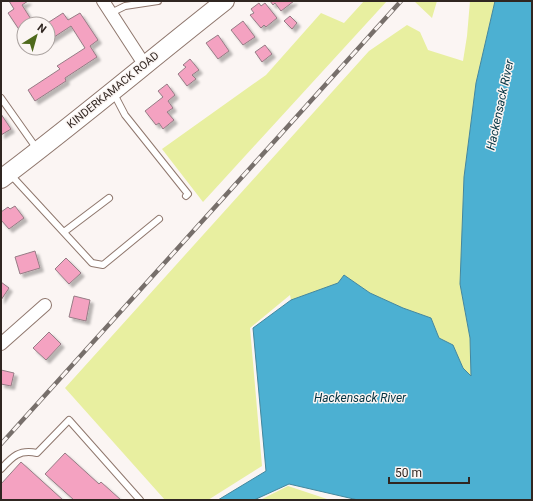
<svg xmlns="http://www.w3.org/2000/svg" width="533" height="501" font-family="Roboto,sans-serif">
	<defs>
		<filter id="shadow"><feDropShadow dx="3.5" dy="3.5" stdDeviation="1" flood-color="#0004"/></filter>
	</defs>
	<rect width="100%" height="100%" fill="#fbf5f3"/>
	<path fill="#e8efa0" d="M364,1H387L203,202L162,149L266,75L321,13L344,23Z
		M414,1H437L432,18Z
		M470,1H495L476,83L464,177L460,284L470,338L471,377L463,368L453,345L439,338L431,318L403,308L370,293L344,275L339,283L291,300L290,295L250,328L262,466L208,500H165L65,388L369,51L407,25L420,32L428,50L463,61L467,36Z
		M288,486L330,500H260Z"/>
	<path fill="#4cb0d2" stroke="#44879d" d="M495,1H532V500H358L289,484L254,500H218L266,471L253,328L291,300L338,283L344,275L370,293L403,308L431,318L439,338L453,345L463,368L471,376L470,338L460,284L464,177L476,83Z"/>
	<path fill="#f4a2c1" stroke="#967c85" filter="url(#shadow)" d="M9,1H28L22,5L34,24H24V37L8,13L14,9Z
		M270,1H294L281,11L275,3L273,5Z
		M259,3L261,6L265,3L277,18L266,27L264,25L261,28L250,15L254,13L251,9Z
		M63,13L68,20L80,13L98,40L90,46L97,57L65,78L66,81L35,101L28,90L60,69L57,66L85,48L71,26L48,41V24H46Z
		M290,16L297,23L292,29L284,21Z
		M243,21L255,37L243,45L231,30Z
		M218,35L229,51L218,59L206,43Z
		M265,45L272,54L262,62L255,52Z
		M190,59L199,70L192,75L196,79L187,86L178,74L186,67L183,65Z
		M167,84L175,95L168,101L173,108L167,112L174,120L163,129L159,123L156,125L145,111L163,97L158,91Z
		M1,114L11,129L1,135Z
		M15,206L24,218L9,229L1,220V212L8,207L10,209Z
		M35,251L40,268L20,274L15,257Z
		M66,258L81,273L69,284L55,269Z
		M1,282L9,288L1,300Z
		M74,296L90,300L86,321L69,317Z
		M49,332L61,344L46,360L33,348Z
		M1,370L14,373L11,386L1,384Z
		M65,453L99,484L101,482L121,500H74L45,474Z
		M21,462L63,500H1V484Z"/>
	<g fill="none" stroke-linecap="round" stroke-linejoin="round">
		<g stroke="#8f776d" stroke-width="8">
			<path id="service" d="M111,13L125,6L158,1
				M114,94L125,115L188,194L186,196
				M1,98L37,149
				M10,174L92,263L103,265L159,219
				M64,232L109,198
				M1,469C12,457 19,449 37,453L69,420L140,500"/>
		</g>
		<g stroke="#8f776d" stroke-width="14">
			<path id="minor" d="M103,1L144,64
				M1,344L45,305"/>
		</g>
		<g stroke="#8f776d" stroke-width="20">
			<path id="primary" d="M1,179C77,122 150,60 225,1"/>
		</g>
		<use href="#service" stroke="#fff" stroke-width="6"/>
		<use href="#minor" stroke="#fff" stroke-width="12"/>
		<use href="#primary" stroke="#fff" stroke-width="18"/>
		<g stroke="#776f6b" stroke-width="4.5">
			<path id="rail" d="M1,444L401,1"/>
		</g>
		<use href="#rail" stroke="#fbf5f3" stroke-width="3" stroke-dasharray="9" stroke-linecap="butt"/>
	</g>
	<g text-anchor="middle" dominant-baseline="central" stroke-width="3" stroke-linejoin="round" paint-order="stroke">
		<g font-size="11" fill="#302621" stroke="#fbf5f3">
			<text transform="translate(113 90) rotate(-39)">KINDERKAMACK ROAD</text>
		</g>
		<g font-size="12" font-style="italic" fill="#033341" stroke="#fbf5f3">
			<text transform="translate(500 105) rotate(-78)">Hackensack River</text>
			<text x="360" y="398">Hackensack River</text>
		</g>
	</g>
	<rect width="533" height="501" fill="none" stroke="#302621" stroke-width="4"/>
	<g transform="translate(36 36) rotate(37)"><circle r="19" fill="#fbf5f3" stroke="#aaa29f"/>
	<path d="M0-3L7 15L0 10L-7 15Z" fill="#4e691b"/>
	<text y="-6" font-size="11" font-weight="bold" text-anchor="middle" fill="#302621">N</text>
	</g>
	<path d="M389 477v6h80v-6" fill="none" stroke="#302621" stroke-width="2"/>
	<text x="395" y="477" font-size="12" fill="#302621" stroke="#fbf5f3" stroke-width="3" paint-order="stroke">50 m</text>
</svg>
